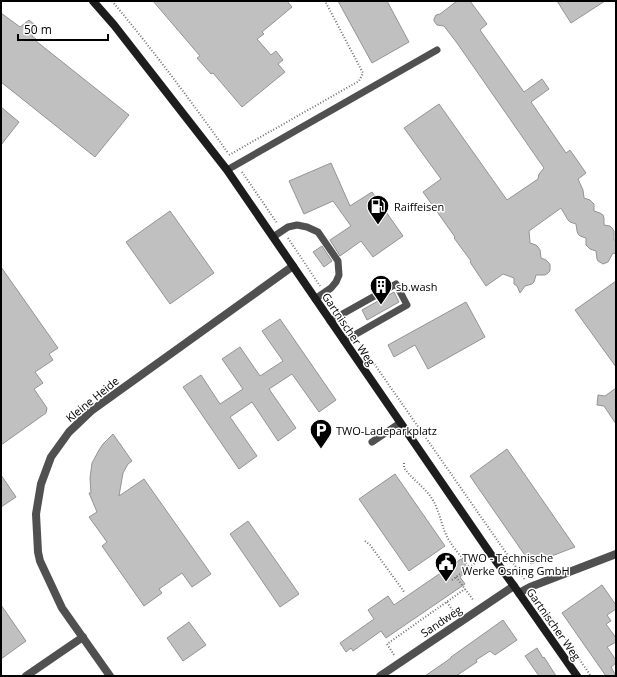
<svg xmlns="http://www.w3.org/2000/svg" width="617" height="677" font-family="'Open Sans',sans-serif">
	<rect width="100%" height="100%" fill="#fff"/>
	<path fill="#c0c0c0" stroke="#949494" d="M153,1H287L292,7L262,32L264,34L257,39L271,55L276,51L283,60L278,64L285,72L242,107L213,73L211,74L197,58L200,56Z
		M338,1H387L409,42L372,63Z
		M457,1H470L487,24L480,30L524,92L542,79L549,89L531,102L566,153L570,150L586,173L578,179L583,190L584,198L590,200L594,204V211L600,213L603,215L604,218V225L610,226L612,228L614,231V240H616V254L613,253L608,262L603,264L598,261L597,259L596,251L590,249L586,245V238L580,236L578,234L577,231L576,224L570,222L568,220L561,208L529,231L530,243L536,245L538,247L540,250L541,258L546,260L550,264V271L548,273L545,275H536L534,282L532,284L525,286L520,293L517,286L514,284V278L503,274L486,286L470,262L471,261L454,238L455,237L423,192L441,179L404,128L439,104L507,200L538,179L539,174L544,168L457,43L444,26L437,25L434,21V19L436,15L440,14Z
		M557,1H605L571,23Z
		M1,13L20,27L29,20L34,24L35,27L32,36L37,40L36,41L129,115L95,157L1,82Z
		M1,107L19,122L1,145Z
		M331,163L350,206L372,192L403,236L373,257L361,241L340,256L330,240L351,226L333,201L304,214L289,181Z
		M170,211L214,273L170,304L126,242Z
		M322,246L332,261L324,267L313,252Z
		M1,267L58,348L49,354L53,360L35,372L43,383L34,389L47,408L46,413L1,445Z
		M616,281V367L575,310Z
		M394,292L399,302L367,320L362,310Z
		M466,302L485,337L428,369L415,345L394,357L388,345Z
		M280,319L336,400L319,412L292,374L269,389L296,428L278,441L252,402L230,417L257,456L239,469L183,387L201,375L220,404L243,389L222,359L240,347L260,376L283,361L262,331Z
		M616,388V424L604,406L597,405L598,395L605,396Z
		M113,434L132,461L128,464L123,473L119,496L144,479L211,574L192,587L182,573L159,589L162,593L144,606L102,546L107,542L89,517L97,512L89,493H91L90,478L92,463L99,450L103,444Z
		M507,449L575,547L531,564L470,476Z
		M395,474L445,546L409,571L359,499Z
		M1,475L16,497L1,507Z
		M248,521L299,594L280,607L230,534Z
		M461,559L469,570L460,577L465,584L386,638L381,631L353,651L351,648L346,652L340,643L374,619L368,610L388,596L394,605Z
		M602,585L616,605V609L607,615L611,621L606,624L616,638V642L607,647L616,660V663L611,667L616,676H606L562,613Z
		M1,605L26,641L1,659Z
		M503,620L517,640L495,655L490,651L476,660L477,662L456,676H425L451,658V657Z
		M189,622L206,645L183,661L167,638Z
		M537,648L543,658L544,657L556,676H539L525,656Z"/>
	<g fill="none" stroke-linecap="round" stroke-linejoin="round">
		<path stroke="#727272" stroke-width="2" stroke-dasharray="1 2" stroke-linecap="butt" d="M112,1C153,50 191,101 228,153
			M229,155L359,81L363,73L325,1
			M242,172L277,223
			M288,238L320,286
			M330,299L335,307
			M359,342L525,580
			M404,463V468C412,479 423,486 431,497C439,509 441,524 447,537C453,548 462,557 469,567
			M365,541L370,545L405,593
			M456,577L474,601
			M452,580L482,558
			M535,595L591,676
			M447,602L455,614
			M394,655L387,644L465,589"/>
		<path stroke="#505050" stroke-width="7" d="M227,170L437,50
			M273,237L288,227L297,225L307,227L318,232L338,261L339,275L336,282L331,288L315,299
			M330,321L396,284L407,305L344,341
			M372,442L400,423"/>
		<path stroke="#505050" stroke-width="8" d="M519,593L530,587L616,554
			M26,676L83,637
			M110,676L62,608L40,561L38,552L36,514L41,484L51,457L69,432L91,411L293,266
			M380,676L514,586"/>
		<path stroke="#1d1d1d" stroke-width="8" d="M93,1L114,25L227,170L490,553L514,586L577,676"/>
	</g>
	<defs>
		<g id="fuel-pin" transform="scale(1.15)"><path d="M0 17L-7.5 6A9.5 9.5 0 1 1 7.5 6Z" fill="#000" stroke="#fff"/><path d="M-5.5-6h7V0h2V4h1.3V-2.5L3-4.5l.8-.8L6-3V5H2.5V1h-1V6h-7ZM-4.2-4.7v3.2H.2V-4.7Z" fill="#fff"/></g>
		<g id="building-pin" transform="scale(1.15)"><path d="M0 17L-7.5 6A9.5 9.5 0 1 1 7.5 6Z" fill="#000" stroke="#fff"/><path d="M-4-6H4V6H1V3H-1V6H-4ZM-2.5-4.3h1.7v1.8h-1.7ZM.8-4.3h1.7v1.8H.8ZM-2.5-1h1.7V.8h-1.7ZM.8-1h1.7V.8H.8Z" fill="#fff"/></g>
		<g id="parking-pin" transform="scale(1.15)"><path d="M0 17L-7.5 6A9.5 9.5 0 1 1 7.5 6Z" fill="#000" stroke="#fff"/><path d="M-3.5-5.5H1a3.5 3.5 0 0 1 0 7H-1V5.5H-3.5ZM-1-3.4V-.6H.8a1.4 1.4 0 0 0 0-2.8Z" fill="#fff"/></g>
		<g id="civic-pin" transform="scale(1.15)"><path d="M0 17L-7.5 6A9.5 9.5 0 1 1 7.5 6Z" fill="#000" stroke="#fff"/><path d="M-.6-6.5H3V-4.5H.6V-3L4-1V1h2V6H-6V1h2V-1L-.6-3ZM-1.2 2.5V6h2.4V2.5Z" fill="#fff"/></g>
	</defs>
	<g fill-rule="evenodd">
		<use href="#fuel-pin" x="378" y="206"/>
		<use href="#building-pin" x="381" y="286"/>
		<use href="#parking-pin" x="321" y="430"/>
		<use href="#civic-pin" x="446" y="563"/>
	</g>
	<g text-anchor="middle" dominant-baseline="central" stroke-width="3" stroke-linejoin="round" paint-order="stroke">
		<g font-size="11" fill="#000" stroke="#fff" text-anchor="start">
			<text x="394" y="206">Raiffeisen</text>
			<text x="396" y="286">sb.wash</text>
			<text x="336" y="430">TWO-Ladeparkplatz</text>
			<text x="462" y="557">TWO - Technische<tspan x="462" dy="13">Werke Osning GmbH</tspan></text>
		</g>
		<g font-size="11" fill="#000" stroke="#fff">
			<text transform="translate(349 329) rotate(56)">Gartnischer Weg</text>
			<text transform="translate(92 399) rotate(-39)">Kleine Heide</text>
			<text transform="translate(441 621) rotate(-34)">Sandweg</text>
			<text transform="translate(554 624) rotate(55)">Gartnischer Weg</text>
		</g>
	</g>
	<rect width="617" height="677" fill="none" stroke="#000000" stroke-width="4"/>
	<path d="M18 34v6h90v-6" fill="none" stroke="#000000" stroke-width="2"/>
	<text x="24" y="34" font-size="12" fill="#000000" stroke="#ffffff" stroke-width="3" paint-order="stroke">50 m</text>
</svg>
